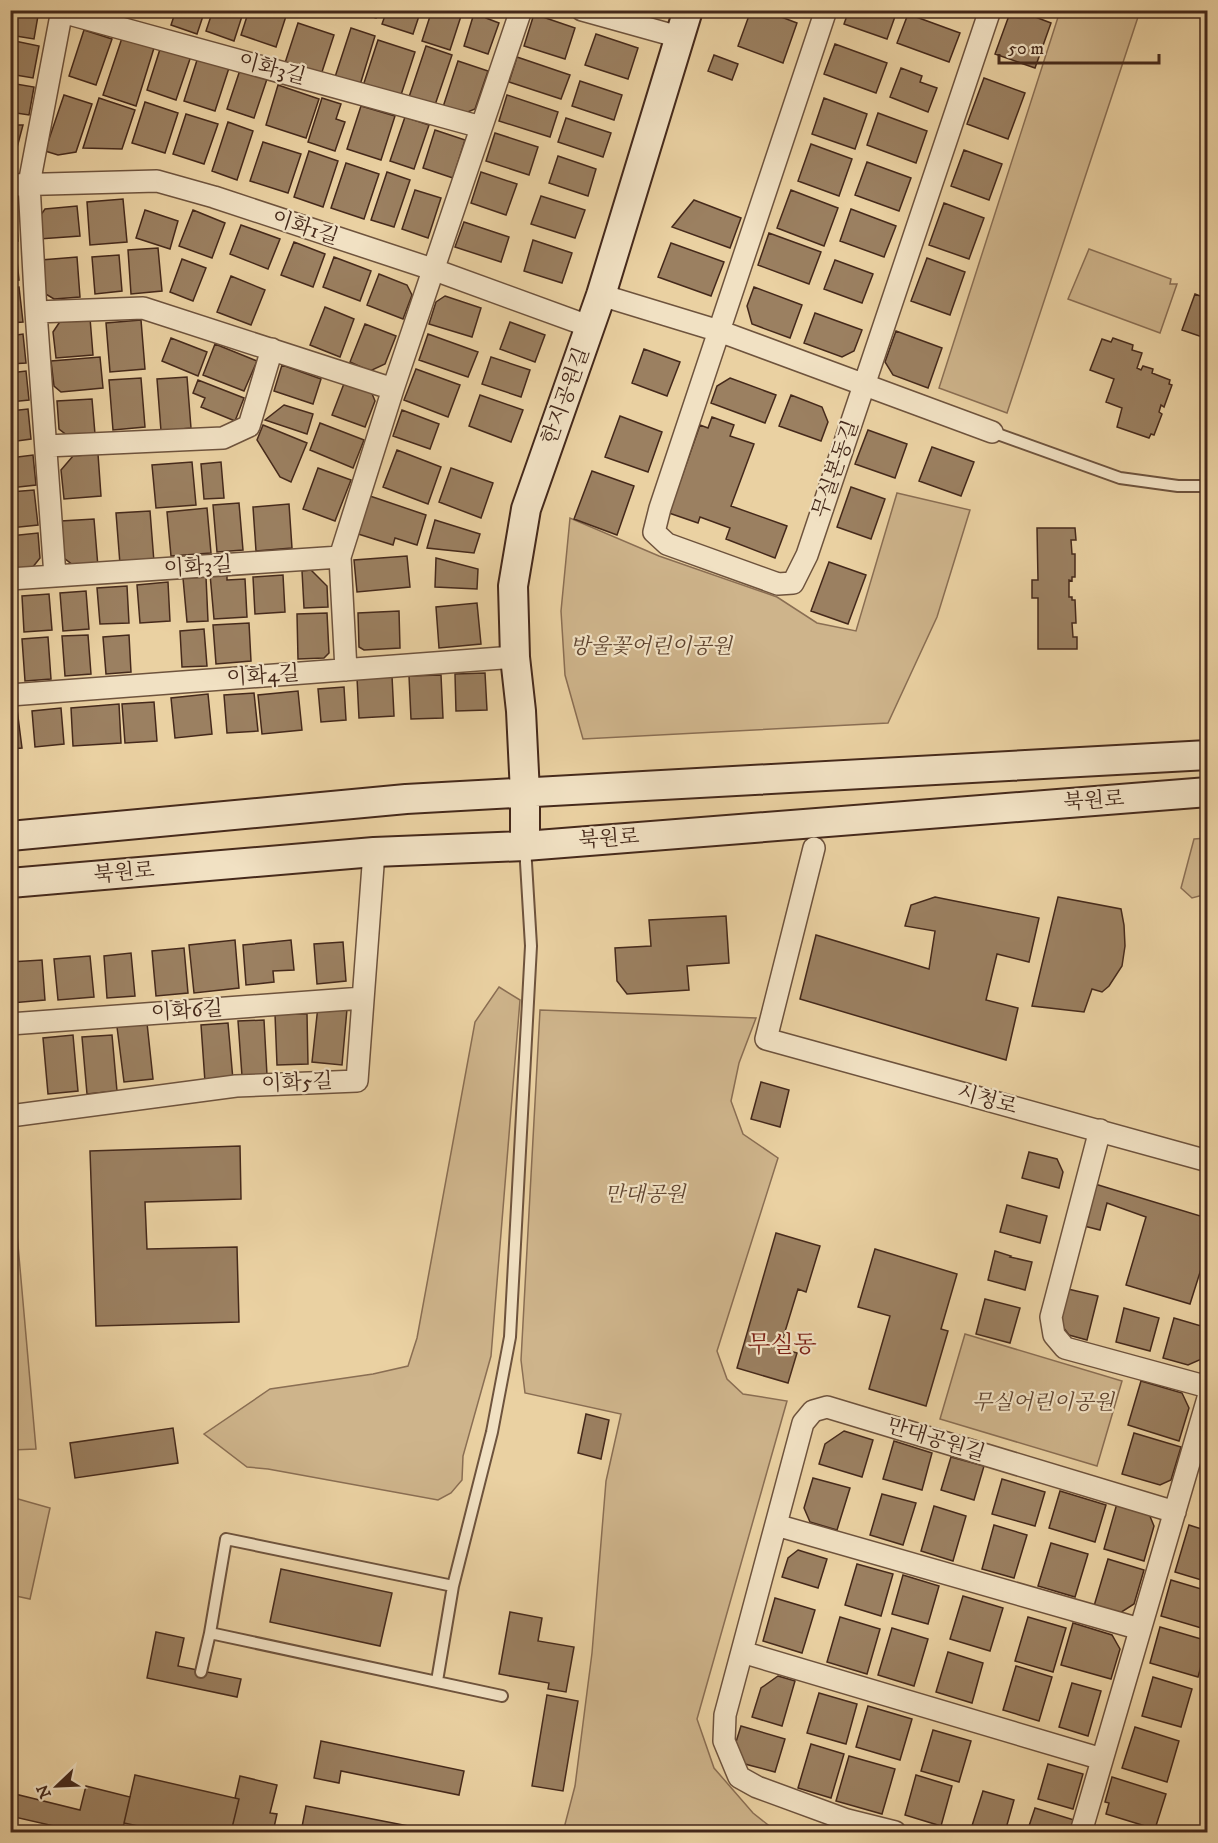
<svg xmlns="http://www.w3.org/2000/svg" width="1218" height="1843" font-family="'IM FELL DW Pica','Noto Serif KR',serif">
	<rect width="100%" height="100%" fill="#ead1a2"/>
	<filter id="stains"><feTurbulence type="fractalNoise" baseFrequency=".00333" numOctaves="4"/><feColorMatrix values="0 0 0 0 .2 0 0 0 0 .09 0 0 0 0 .02 0 0 0 .5 -.17"/></filter>
	<radialGradient id="worn" r=".72"><stop offset=".6" stop-color="#630" stop-opacity="0"/><stop offset="1" stop-color="#630" stop-opacity=".3"/></radialGradient>
	<path fill="#ceb48b" stroke="#8a6e53" stroke-width="1.5" d="M1060,11H1140L1007,413L939,388Z
		M1089,249L1171,279L1170,284H1177L1160,333L1068,299Z
		M897,493L970,510L937,617L888,723L583,739L565,675L561,611L570,518L659,556L777,597L817,623L856,631Z
		M1207,838V894L1192,898L1181,888L1194,839Z
		M499,987L520,1000L491,1356L463,1456L462,1480L451,1493L438,1500L268,1469L247,1467L204,1434L270,1389L373,1374L408,1366L417,1338L475,1022Z
		M540,1010L756,1018L739,1063L731,1101L743,1134L778,1158L717,1351L727,1379L743,1394L787,1401L697,1719L714,1768L753,1813L777,1832H563L575,1786L592,1653L606,1481L621,1414L525,1393L521,1360Z
		M11,1166L36,1449L11,1450Z
		M965,1334L1122,1381L1097,1466L940,1419Z
		M11,1497L50,1508L30,1599L11,1595Z"/>
	<path fill="#9b8061" stroke="#45291b" stroke-width="1.5" d="M10,10H39L34,39L10,35Z
		M176,10H205L197,34L171,25Z
		M213,10H244L234,41L206,31Z
		M249,10H288L276,47L241,35Z
		M352,10H378L376,18Z
		M387,10H421L413,34L382,24Z
		M432,10H463L450,50L422,41Z
		M475,10L489,11L486,18L499,23L488,54L464,46Z
		M619,10H648L645,19Z
		M751,10H763L797,23L783,63L738,46Z
		M849,10H896L897,11L887,39L844,24Z
		M1011,10H1017L1051,23L1035,68L995,54Z
		M534,14L575,28L565,59L524,46Z
		M908,14L960,33L949,62L897,43Z
		M298,23L334,35L321,75L285,63Z
		M351,28L375,36L360,85L335,77Z
		M84,30L112,39L96,85L69,76Z
		M596,34L638,48L628,79L585,65Z
		M122,38L154,48L136,106L103,95Z
		M10,40L39,46L33,78L10,74Z
		M378,40L415,52L400,98L363,86Z
		M835,44L887,63L876,93L824,74Z
		M161,46L191,56L176,100L147,90Z
		M426,46L452,55L435,105L409,97Z
		M714,55L738,64L732,80L708,71Z
		M198,57L229,68L215,111L184,101Z
		M517,57L570,75L561,99L509,82Z
		M458,61L488,71L475,109L463,114L443,107Z
		M901,68L922,76L920,82L937,88L928,112L890,97Z
		M240,70L267,79L254,118L227,109Z
		M984,78L1025,93L1008,139L967,124Z
		M580,81L622,95L614,120L572,106Z
		M10,83L34,87L29,115L10,112Z
		M278,85L319,99L306,138L266,125Z
		M64,95L92,104L76,152L58,155L45,151Z
		M507,95L558,112L550,137L499,121Z
		M99,98L135,110L122,149L83,148Z
		M322,98L341,104L336,119L345,122L335,151L308,142Z
		M824,98L867,114L855,149L812,134Z
		M145,102L178,113L165,153L132,143Z
		M361,106L395,116L381,160L347,149Z
		M878,113L927,131L916,163L867,145Z
		M186,114L218,124L204,164L173,154Z
		M405,117L429,125L414,169L390,161Z
		M566,118L611,133L603,157L558,142Z
		M228,122L253,131L237,180L212,171Z
		M10,125H23L14,159H10Z
		M435,130L465,140L453,178L423,168Z
		M495,133L538,147L529,175L486,161Z
		M263,142L301,154L288,193L250,181Z
		M811,144L852,159L839,196L798,181Z
		M964,150L1002,164L989,200L951,186Z
		M309,151L338,161L323,207L294,197Z
		M558,156L596,169L588,196L549,183Z
		M867,162L911,178L899,211L855,195Z
		M346,163L379,174L364,219L331,208Z
		M387,172L410,180L394,227L371,220Z
		M481,172L517,184L506,215L471,203Z
		M415,190L441,198L428,238L402,229Z
		M791,190L838,208L824,246L777,228Z
		M541,196L585,210L575,238L531,224Z
		M123,199L127,242L90,245L87,202Z
		M694,200L741,218L730,248L672,227Z
		M944,203L984,218L969,259L929,245Z
		M77,206L80,236L39,239L38,219L45,209Z
		M851,209L896,226L884,257L840,241Z
		M145,210L178,221L170,249L136,238Z
		M193,210L225,223L212,258L179,246Z
		M10,213L16,215L18,241L10,242Z
		M464,222L509,237L501,262L455,247Z
		M241,225L280,239L268,269L230,254Z
		M769,233L821,252L809,284L758,265Z
		M533,240L572,253L562,283L524,271Z
		M294,242L325,254L313,287L281,275Z
		M671,243L724,262L711,296L658,277Z
		M158,248L162,291L131,294L128,250Z
		M10,251H16L19,280L10,281Z
		M119,255L122,291L95,294L92,257Z
		M77,257L80,297L54,299L44,293L41,260Z
		M334,257L371,271L360,301L323,287Z
		M927,258L965,272L950,315L911,301Z
		M182,259L206,268L193,301L170,292Z
		M835,260L873,274L862,303L824,289Z
		M379,274L407,285L412,295L403,319L367,305Z
		M231,276L265,290L251,325L217,312Z
		M19,287L23,322L10,323V288Z
		M754,287L802,305L790,338L752,324L747,306Z
		M1195,294L1208,299V339L1182,330Z
		M445,296L481,308L472,337L429,324L436,302Z
		M325,307L354,319L340,357L310,345Z
		M815,313L862,330L854,351L842,357L804,343Z
		M90,318L93,355L56,358L53,332L61,320Z
		M141,320L145,369L110,372L106,323Z
		M510,322L545,335L535,362L500,349Z
		M365,324L396,336L385,364L370,371L350,362Z
		M896,331L942,348L928,388L893,375L885,362Z
		M23,334L26,363L10,364V336Z
		M428,334L478,352L468,377L419,360Z
		M171,338L207,352L198,376L162,361Z
		M1113,338L1133,345L1132,350L1142,353L1137,368L1141,370L1143,366L1153,369L1152,373L1170,380L1169,384L1172,385L1164,407L1161,405L1159,412L1162,414L1154,435L1151,434L1149,438L1117,427L1122,408L1106,402L1114,379L1090,370L1102,339L1111,342Z
		M215,344L257,361L244,391L203,375Z
		M644,349L680,362L667,396L632,383Z
		M100,357L103,388L61,392L54,386L51,361Z
		M491,357L530,370L521,397L482,384Z
		M282,365L321,379L313,404L274,391Z
		M416,369L460,385L448,417L404,400Z
		M26,371L29,400L10,402V373Z
		M187,377L191,428L161,431L157,379Z
		M141,378L145,427L113,430L109,380Z
		M730,378L776,395L765,423L711,403L717,386Z
		M198,380L244,398L235,421L201,407L205,398L193,393Z
		M345,381L371,391L375,401L365,427L332,415Z
		M480,395L523,410L511,442L469,426Z
		M791,395L822,407L828,422L821,441L779,426Z
		M92,399L95,434L68,436L59,429L57,401Z
		M284,405L313,414L307,434L265,420Z
		M28,409L31,439L10,442V411Z
		M402,410L439,424L430,449L393,436Z
		M620,416L662,432L648,472L605,457Z
		M712,417L734,425L730,436L754,444L731,506L787,526L775,558L726,539L730,528L700,517L698,523L669,513L700,425L708,428Z
		M320,423L364,440L353,468L310,450Z
		M263,425L307,443L291,482L280,477L257,440Z
		M868,430L907,444L895,478L855,464Z
		M932,447L974,462L961,496L919,481Z
		M397,450L441,467L428,504L383,487Z
		M98,454L101,496L64,499L61,470L73,456Z
		M33,455L36,485L10,488V458Z
		M192,462L196,505L156,508L152,465Z
		M221,462L224,498L204,499L201,464Z
		M318,468L351,480L335,521L303,509Z
		M451,468L493,483L481,518L439,502Z
		M592,471L634,486L617,535L574,519Z
		M851,487L885,499L871,539L837,527Z
		M34,490L38,525L10,528V492Z
		M367,495L426,515L417,545L395,538L393,545L355,533Z
		M239,503L243,550L217,552L213,505Z
		M289,504L292,548L256,551L253,507Z
		M207,508L211,553L171,556L167,512Z
		M150,511L154,562L120,564L116,513Z
		M94,519L98,567L78,569L64,558L61,521Z
		M435,520L480,534L474,553L427,548Z
		M1037,528H1075L1076,540H1071L1072,554H1075V577H1072V581L1069,580V597H1072V600H1075L1076,623H1072L1073,637H1077V649H1038V598H1032V580H1038Z
		M38,533L40,558L32,568L10,571V536Z
		M407,556L410,587L357,592L354,560Z
		M436,558L478,569L477,589L435,587Z
		M829,562L866,575L848,624L811,611Z
		M311,570L327,586L328,607L304,608L302,571Z
		M227,573V580L245,579L247,617L214,619L210,574Z
		M283,575L285,612L255,614L253,577Z
		M206,577L208,621L187,622L183,578Z
		M168,582L170,621L140,623L137,585Z
		M127,586L129,623L100,624L97,588Z
		M86,591L89,629L63,631L60,593Z
		M49,594L52,630L24,632L22,596Z
		M477,603L481,644L439,648L436,607Z
		M399,611L400,648L364,650L359,647L358,613Z
		M327,613L329,653L324,658L298,659L297,614Z
		M249,623L251,661L216,664L213,625Z
		M204,629L207,666L182,667L180,631Z
		M88,635L91,674L65,676L62,636Z
		M129,635L131,672L106,674L103,637Z
		M48,637L51,679L25,681L22,639Z
		M485,673L487,710L456,711L455,674Z
		M441,675L443,718L411,719L409,676Z
		M392,676L394,716L359,718L357,678Z
		M344,687L346,720L321,722L318,689Z
		M298,691L302,730L262,734L258,695Z
		M254,693L258,731L227,733L224,695Z
		M208,694L212,734L175,738L171,698Z
		M154,702L157,741L125,743L122,704Z
		M119,704L121,743L73,746L71,708Z
		M61,708L64,744L35,747L32,711Z
		M17,709L22,748L10,749V710Z
		M935,897L1039,918L1029,962L997,954L986,1000L1018,1008L1006,1060L800,999L816,935L929,969L935,931L905,926L911,905Z
		M1058,897L1121,909L1124,925L1125,946L1122,966L1109,986L1102,992L1092,989L1084,1012L1032,1006Z
		M726,916L729,963L687,966L689,990L627,994L617,981L615,948L651,946L649,920Z
		M235,940L239,988L194,993L189,945Z
		M291,940L294,970L273,971L274,982L246,985L243,945Z
		M343,942L346,981L317,984L314,944Z
		M184,948L188,993L156,996L152,951Z
		M131,953L135,996L107,998L104,956Z
		M90,956L94,997L58,1000L54,959Z
		M42,960L45,1000L11,1003L10,962Z
		M318,1006L347,1009L342,1065L312,1062Z
		M275,1014H307L308,1064L277,1065Z
		M264,1020L267,1075L242,1076L238,1021Z
		M147,1023L153,1079L124,1082L117,1027Z
		M228,1023L233,1080L205,1082L201,1025Z
		M73,1035L78,1091L48,1094L43,1038Z
		M112,1035L117,1091L87,1094L82,1037Z
		M761,1082L789,1090L780,1127L751,1119Z
		M240,1146L241,1199L145,1202L147,1249L237,1247L239,1322L96,1326L90,1151Z
		M1029,1152L1057,1159L1063,1172L1059,1188L1022,1178Z
		M1095,1184L1207,1218L1208,1247L1190,1304L1126,1285L1146,1217L1107,1203L1100,1230L1076,1224Z
		M1007,1205L1047,1216L1040,1243L1000,1232Z
		M776,1233L820,1246L806,1292L798,1289L780,1348L797,1353L788,1383L737,1368Z
		M875,1249L957,1274L941,1329L948,1331L926,1406L869,1389L890,1316L858,1307Z
		M995,1251L1011,1256L1010,1257L1032,1262L1025,1290L988,1280Z
		M1068,1289L1098,1296L1087,1340L1069,1335L1060,1323Z
		M985,1299L1020,1308L1010,1343L976,1334Z
		M1124,1308L1159,1318L1150,1351L1116,1342Z
		M1174,1318L1208,1328V1344L1204,1358L1188,1365L1163,1358Z
		M1141,1381L1182,1393L1189,1408L1179,1441L1128,1425Z
		M586,1414L609,1420L601,1459L578,1453Z
		M173,1428L178,1463L75,1478L70,1443Z
		M844,1431L873,1440L862,1477L819,1464L825,1444Z
		M1134,1433L1181,1447L1171,1480L1160,1485L1122,1474Z
		M894,1441L932,1453L922,1490L883,1479Z
		M951,1457L984,1466L974,1500L941,1490Z
		M813,1478L850,1488L837,1530L810,1522L804,1508Z
		M1002,1479L1045,1492L1035,1526L992,1514Z
		M1208,1480V1504L1201,1502Z
		M1060,1491L1106,1505L1095,1542L1049,1528Z
		M882,1494L916,1503L903,1545L870,1535Z
		M1118,1500L1147,1509L1154,1526L1144,1561L1104,1549Z
		M934,1506L966,1516L953,1561L921,1551Z
		M994,1525L1027,1535L1014,1578L982,1569Z
		M1189,1525L1208,1531V1582L1175,1572Z
		M1051,1543L1088,1554L1075,1597L1038,1586Z
		M798,1550L827,1559L818,1588L782,1577L788,1558Z
		M1108,1559L1144,1570L1134,1604L1120,1613L1094,1606Z
		M857,1564L893,1574L881,1616L845,1605Z
		M281,1569L392,1593L380,1646L270,1622Z
		M903,1575L939,1586L928,1624L892,1614Z
		M1171,1580L1208,1591V1630L1161,1616Z
		M963,1596L1003,1608L990,1651L950,1639Z
		M775,1598L815,1610L802,1653L763,1641Z
		M510,1612L542,1618L538,1641L574,1647L566,1692L548,1689L549,1683L499,1674Z
		M840,1617L880,1629L867,1674L827,1662Z
		M1028,1617L1066,1628L1053,1672L1015,1661Z
		M1073,1623L1112,1635L1120,1649L1111,1679L1061,1665Z
		M1160,1627L1208,1641L1198,1677L1150,1663Z
		M892,1628L928,1639L914,1686L878,1675Z
		M156,1632L184,1638L178,1666L241,1679L237,1697L147,1678Z
		M948,1652L983,1663L972,1703L936,1692Z
		M1016,1666L1052,1677L1039,1721L1003,1710Z
		M778,1676L795,1681L782,1726L752,1717L761,1688Z
		M1153,1677L1192,1689L1181,1727L1142,1716Z
		M1072,1683L1101,1691L1088,1736L1059,1727Z
		M819,1693L857,1704L846,1744L807,1733Z
		M547,1695L578,1701L563,1791L532,1786Z
		M868,1706L912,1719L900,1760L856,1747Z
		M741,1726L785,1739L775,1772L745,1764L736,1742Z
		M1135,1727L1179,1741L1167,1782L1122,1768Z
		M933,1730L971,1741L959,1782L921,1771Z
		M321,1741L464,1771L459,1795L341,1771L339,1783L314,1778Z
		M811,1744L844,1754L831,1798L798,1788Z
		M849,1756L895,1769L882,1814L836,1801Z
		M1048,1764L1083,1774L1073,1809L1038,1799Z
		M135,1775L239,1799L231,1832H166L124,1823Z
		M916,1775L952,1786L941,1826L905,1815Z
		M240,1776L277,1785L270,1813L277,1814L273,1832H231L239,1799L235,1798Z
		M1112,1777L1166,1794L1155,1829L1106,1814L1109,1803L1105,1802Z
		M86,1786L130,1797L122,1832H80L10,1816L11,1793L80,1810Z
		M983,1791L1014,1800L1005,1832H970Z
		M306,1806L439,1832H301Z
		M1035,1808L1074,1820L1071,1832H1027Z"/>
	<g fill="none" stroke-linecap="round" stroke-linejoin="round">
		<g stroke="#6e533d" stroke-width="14">
			<path id="lane" d="M992,432L1120,478L1178,486H1208
				M453,1586L226,1539L210,1633L502,1696
				M201,1672L210,1633
				M437,1681L453,1586L492,1432L510,1337L531,946L525,846"/>
		</g>
		<g stroke="#6e533d" stroke-width="24">
			<path id="street" d="M582,10L679,37
				M826,10L660,508L654,532L667,544L778,584L793,583L807,555L990,10
				M62,12L481,127
				M10,185L157,181L214,197L432,269L591,327
				M601,295L719,331L992,432
				M36,312L143,308L393,389
				M46,446L223,438L249,426L272,349
				M55,576L36,312L29,184L62,10
				M10,579L340,557
				M346,670L340,557L393,389L521,10
				M10,695L515,657
				M814,848L766,1039L1208,1161
				M10,1024L363,998
				M10,1116L236,1086L357,1081L374,852
				M1100,1130L1051,1317L1054,1335L1065,1348L1208,1387
				M776,1525L1140,1629
				M742,1652L1102,1759
				M895,1832L847,1820L757,1787L739,1777L724,1741L725,1715L803,1423L813,1411L827,1407L1175,1512
				M1081,1832L1208,1398"/>
		</g>
		<g stroke="#45291b" stroke-width="32">
			<path id="secondary" d="M10,836L406,799L1208,755
				M525,846V793L521,711L515,657L513,586L526,509L601,295L688,10
				M10,883L374,852L525,846L1208,792"/>
		</g>
		<use href="#lane" stroke="#f1e1c3" stroke-width="10"/>
		<use href="#street" stroke="#f1e1c3" stroke-width="21"/>
		<use href="#secondary" stroke="#f1e1c3" stroke-width="28"/>
	</g>
	<g text-anchor="middle" dominant-baseline="central" stroke-width="4.5" stroke-linejoin="round" paint-order="stroke">
		<g font-size="21" fill="#45291b" stroke="#f1e1c3">
			<text transform="translate(272 69) rotate(15)">이화3길</text>
			<text transform="translate(305 228) rotate(18)">이화1길</text>
			<text transform="translate(566 396) rotate(-70)">한지공원길</text>
			<text transform="translate(836 469) rotate(-71)">무실본동길</text>
			<text transform="translate(198 567) rotate(-4)">이화3길</text>
			<text transform="translate(263 676) rotate(-4)">이화4길</text>
			<text transform="translate(1094 801) rotate(-4)">북원로</text>
			<text transform="translate(609 839) rotate(-4)">북원로</text>
			<text transform="translate(124 873) rotate(-5)">북원로</text>
			<text transform="translate(187 1011) rotate(-4)">이화6길</text>
			<text transform="translate(297 1083) rotate(-3)">이화5길</text>
			<text transform="translate(987 1100) rotate(15)">시청로</text>
			<text transform="translate(936 1440) rotate(17)">만대공원길</text>
		</g>
		<g font-size="21" font-style="italic" fill="#604531" stroke="#f1e1c3">
			<text x="651" y="647">방울꽃어린이공원</text>
			<text x="645" y="1195">만대공원</text>
			<text x="1043" y="1403">무실어린이공원</text>
		</g>
		<g font-size="24" fill="#7a1f14" stroke="#f1e1c3">
			<text x="782" y="1345">무실동</text>
		</g>
	</g>
	<rect width="1218" height="1843" fill="none" stroke="#ead1a2" stroke-width="36"/>
	<rect x="12" y="12" width="1194" height="1819" fill="none" stroke="#45291b" stroke-width="3"/>
	<rect x="18" y="18" width="1182" height="1807" fill="none" stroke="#45291b" stroke-width="1.5"/>
	<g transform="translate(57 1786) rotate(247)" stroke="#f1e1c3" stroke-width="4.5" paint-order="stroke">
	<path d="M0-4.5L10 22L0 15L-10 22Z" fill="#45291b"/>
	<text y="-9" font-size="16" font-weight="bold" text-anchor="middle" fill="#45291b">N</text>
	</g>
	<path d="M999 54v9h160v-9" fill="none" stroke="#45291b" stroke-width="3"/>
	<text x="1008" y="54" font-size="18" fill="#45291b" stroke="#f1e1c3" stroke-width="4.5" paint-order="stroke">50 m</text>
	<rect width="100%" height="100%" filter="url(#stains)"/>
	<rect width="100%" height="100%" fill="url(#worn)"/>
</svg>
